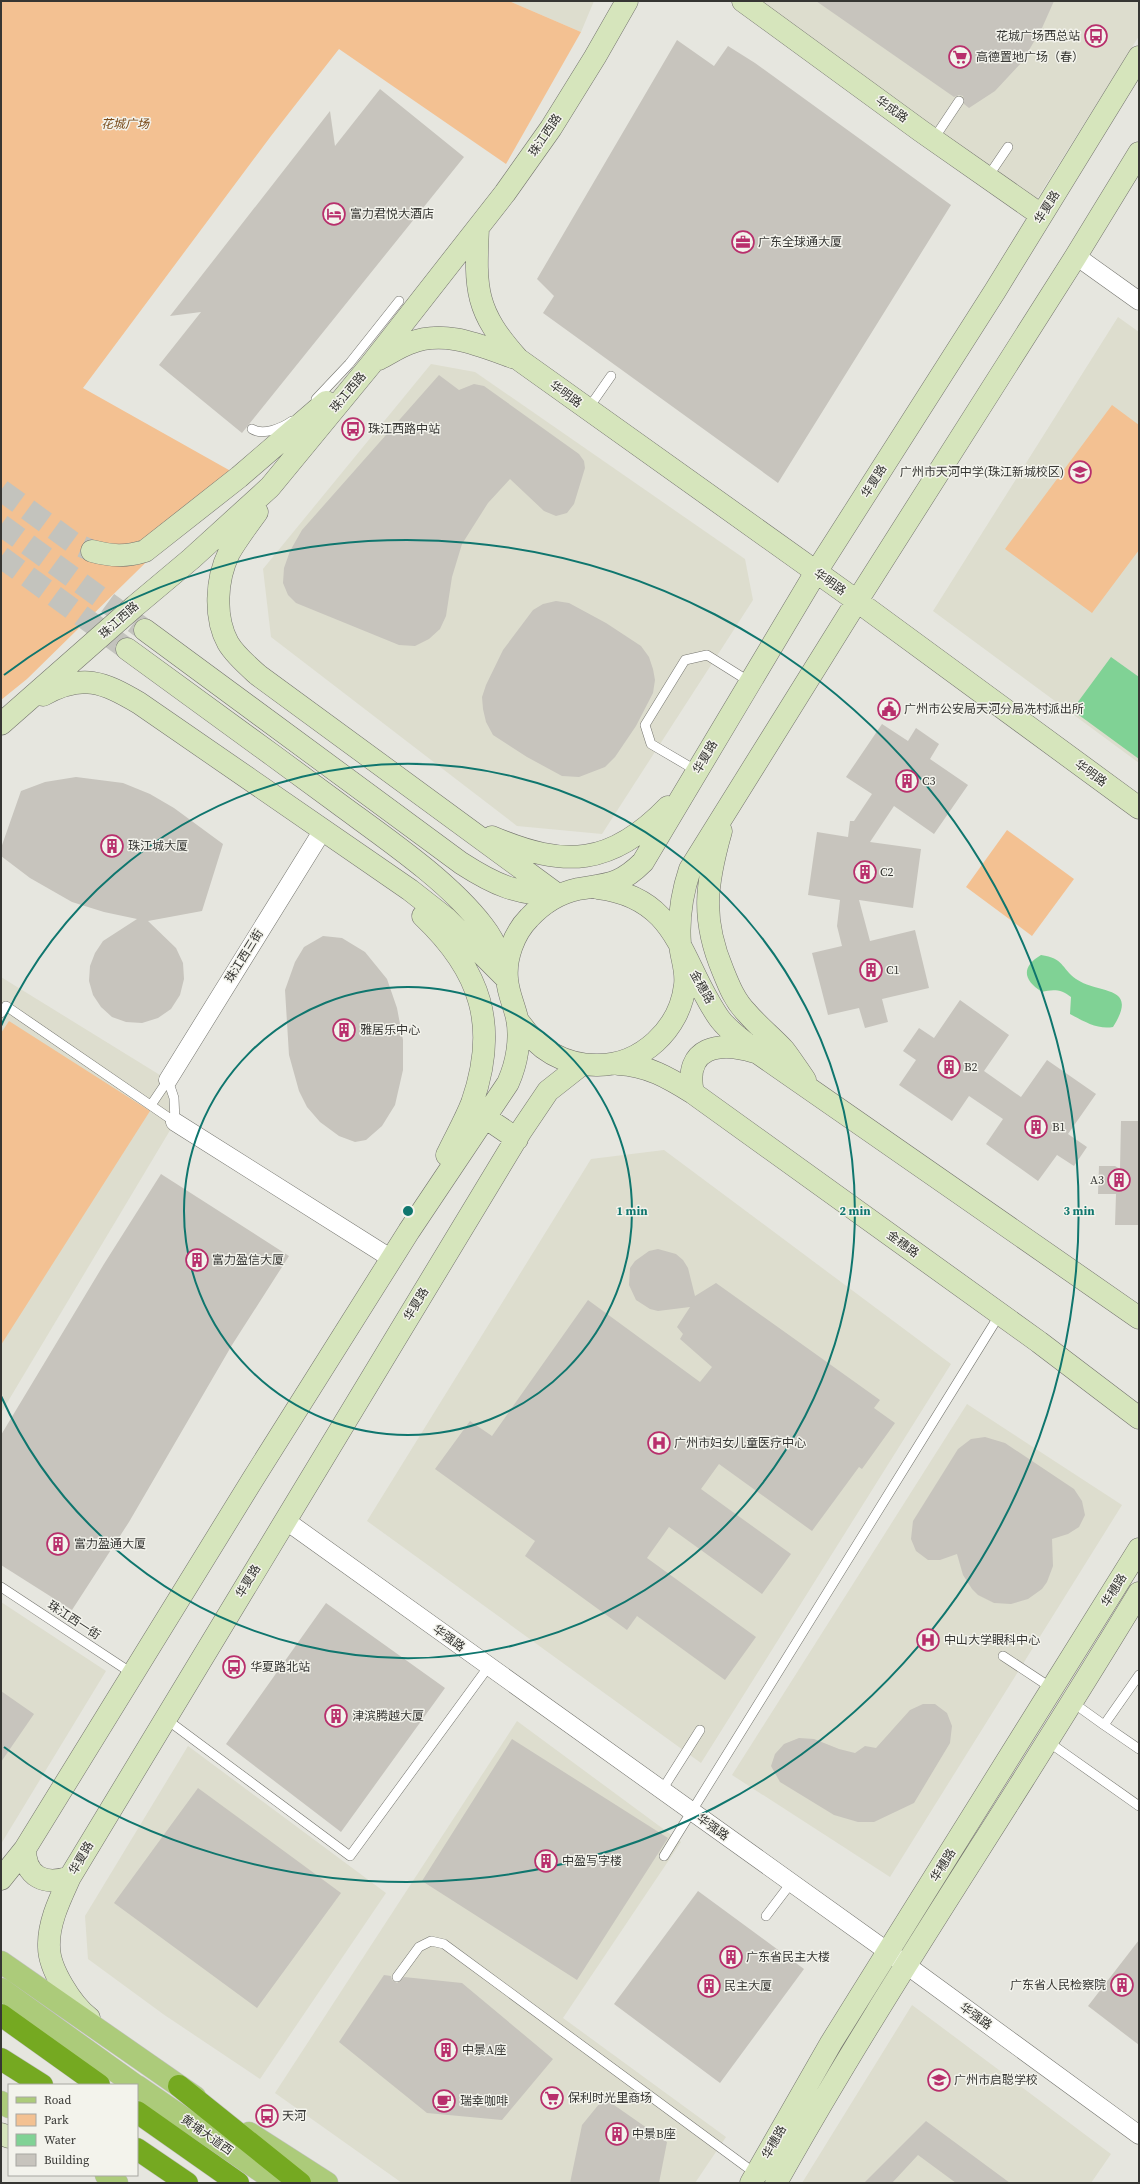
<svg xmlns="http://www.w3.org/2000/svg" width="1140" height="2184" font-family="'Source Serif 4','Noto Sans SC',serif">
	<rect width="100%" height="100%" fill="#e6e6df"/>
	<path fill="#ddddce" d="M509,1H594L581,32Z
		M760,1H1139V36L1035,202Z
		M1118,317L1139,332V763L933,611Z
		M431,364L475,372L745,559L753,600L602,834L517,826L271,637L263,569Z
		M1,977L168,1080L175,1122L1,1413Z
		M664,1150L951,1364L701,1763L367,1521L591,1159Z
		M967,1404L1122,1505L890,1877L732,1775Z
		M1,1602L106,1671L1,1844Z
		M517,1721L681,1842L563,2018L726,2137L695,2183H402L275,2093Z
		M188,1746L386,1893L260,2079L163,2014L88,1959L85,1916Z
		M912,2005L1111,2154L1091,2183H802Z"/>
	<path fill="#f3c192" d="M1,1H509L581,32L506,164L339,49L271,136L83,388L236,474L27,679L1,700Z
		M1112,405L1139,425V550L1092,613L1005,549Z
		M1007,830L1074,879L1032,936L966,887Z
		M9,1021L150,1111L1,1345V1033Z"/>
	<path fill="#80d295" d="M1111,657L1139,677V759L1072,710Z
		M1041,955C1064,958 1061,968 1076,979C1099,995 1140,984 1113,1027C1098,1030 1083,1021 1070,1014L1071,997C1062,989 1052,989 1042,992C1023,980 1021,967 1041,955Z"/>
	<path fill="#c7c4bd" d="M816,1H1054L1042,28L1022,62L995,91L969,108L964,104L963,96L959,95L954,97Z
		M677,40L714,66L728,46L755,63L951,205L778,483L543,313L554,296L537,279Z
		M380,89L464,157L242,433L159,365L201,312L170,316L330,111L335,146Z
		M439,375L459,390L474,384L484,386L579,454L584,461L585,468L574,504L567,513L556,516L544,511L510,479L488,503L462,544L452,577L446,616L440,629L429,639L415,646L399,645L296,603L288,595L283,583L284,568L290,551L302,530Z
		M556,601L569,603L606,623L641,646L649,657L653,669L655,680L653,693L636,726L615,757L605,767L579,777L562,776L527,757L493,735L486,722L483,709L482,697L486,685L503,650L533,610L543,604Z
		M882,724L908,741L916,728L939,744L930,759L968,785L934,834L894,806L870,842L921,849L913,908L859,900L870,941L915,930L929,988L882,999L888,1022L865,1028L859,1008L828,1015L812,953L842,946L837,926L840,900L808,895L817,832L848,837L850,821H854L872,794L846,777Z
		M76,777L123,783L150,794L174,808L223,844L202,911L148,921L176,948L183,963L184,979L180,995L171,1009L158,1018L142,1023L126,1022L112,1017L101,1007L93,995L89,981L90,966L95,953L103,941L137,919L104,912L72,902L30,878L1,856V848L21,791L45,782Z
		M323,936L342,938L365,952L387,979L397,1008L403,1040V1070L395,1105L382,1126L366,1140L355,1142L339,1136L320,1122L307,1107L299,1091L289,1055L285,990L295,962L304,947Z
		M960,1000L1009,1035L984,1071L1021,1097L1047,1060L1096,1094L1068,1134L1087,1147L1074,1166L1057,1155L1038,1181L986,1144L1003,1119L969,1096L952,1121L899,1085L916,1060L903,1051L919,1028L934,1038Z
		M1121,1121H1139V1225H1115L1116,1194H1098L1099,1166H1115L1120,1169Z
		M161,1174L289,1256L232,1345L129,1522L72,1610L1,1565V1435L104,1264Z
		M658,1249L676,1254L683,1260L688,1268L695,1296L716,1283L880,1400L874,1408L895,1423L862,1469L859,1467L812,1531L719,1464L701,1489L791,1554L762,1594L669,1527L647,1558L756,1637L725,1680L637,1616L627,1630L525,1556L535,1541L435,1469L470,1421L492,1436L588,1300L700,1382L712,1367L680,1339L683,1334L677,1327L690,1307L658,1311L650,1309L636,1300L629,1285L630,1268L635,1261L649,1251Z
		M985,1437L1005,1443L1074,1489L1082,1501L1085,1515L1079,1527L1068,1534L1052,1539L1053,1566L1047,1582L1042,1589L1028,1599L1011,1604L994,1603L978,1595L972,1589L963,1575L957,1554L940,1560H928L916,1551L911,1539L913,1521L958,1449L971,1439Z
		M326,1603L445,1688L341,1832L226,1744Z
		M1,1691L34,1714L1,1762Z
		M923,1704H935L947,1713L952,1726L950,1743L914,1803L874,1822H858L834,1815L780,1782L771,1766L775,1754L784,1744L799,1738L814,1739L839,1749L855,1753L865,1746L876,1748L910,1710Z
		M512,1739L668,1838L577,1980L422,1881Z
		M198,1788L341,1893L257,2008L114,1903Z
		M698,1891L804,1969L720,2083L614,2004Z
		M1139,1940V2045L1088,2006Z
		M384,1975L391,1976L392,1980L397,1983L404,1977L462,1983L553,2059L502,2120L427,2113L339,2042Z
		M604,2098L667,2142L659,2183H570L582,2125Z
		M926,2121L1010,2183H956L918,2155L892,2183H864Z"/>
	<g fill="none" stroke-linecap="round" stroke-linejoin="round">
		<path stroke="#c3c3bd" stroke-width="22" stroke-dasharray="22 11" stroke-linecap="butt" d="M1,490L72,542L92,551
			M1,525L145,630
			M1,557L127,649"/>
		<g stroke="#74746e" stroke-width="10">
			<path id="lane" d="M933,140L959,101
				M987,178L1008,147
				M316,399L349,364L399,301
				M588,409L611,376
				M252,429C263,436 282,428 292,421
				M697,771L651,744L645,725L685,660L707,655L750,682
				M1,1013L6,1006L175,1122
				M168,1080L174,1098L175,1122
				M151,1105L168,1080
				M1,1587L133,1674
				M1003,1656L1053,1689
				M1139,1675L1104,1725L1139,1749
				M1072,1702L1104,1725
				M166,1719L350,1856L489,1666
				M1047,1741L1139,1806
				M662,1790L700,1730
				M664,1856L1000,1314
				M766,1916L791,1883
				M397,1977L419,1947L431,1941L444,1944L756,2174"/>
		</g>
		<g stroke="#74746e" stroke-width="19">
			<path id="street" d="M1076,256L1139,301
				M168,1080L321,833
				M175,1122L392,1259
				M285,1520L905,1964L1139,2135"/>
		</g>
		<g stroke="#74746e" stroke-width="23">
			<path id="secondary" d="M743,1L921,131L1041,215
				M478,228C475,290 475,311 518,359L857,601L1139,808
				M379,359C389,354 399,347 410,343C445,329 481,346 515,358
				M257,512C247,526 237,539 229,553C216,579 214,618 228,643C235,655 248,666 258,675L558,895
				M92,551C111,556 126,557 145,551L239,477L326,402
				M145,630L461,863C495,885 518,895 558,895
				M127,649C197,700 266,750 335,801C382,836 447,879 483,926C494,940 500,954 505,972
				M43,695C83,673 103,682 139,703L410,890L447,919L507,979
				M1,724L135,606L191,559L270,487L372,363L505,193L551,128L595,57L627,1
				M721,831C706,884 701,919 723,971C729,986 735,1001 747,1013C758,1026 772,1037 784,1050C791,1059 798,1070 805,1080
				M492,837C565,868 611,866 668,807
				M598,888C680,898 680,962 719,1018C729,1032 745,1042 758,1053L1139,1318
				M423,916C481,971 499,1026 472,1103C465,1121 455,1138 447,1155
				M517,1019C536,1048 561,1065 596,1065C641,1066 680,1029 685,985C687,970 681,958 680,944C678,918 682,893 690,869L857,601L1076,256L1139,153
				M618,1064C647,1065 669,1078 693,1093L1039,1342L1139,1418
				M693,1093C683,1046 720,1041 755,1052
				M486,1118L517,1139
				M25,1849C25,1877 45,1886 70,1877
				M1,1879L25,1849L253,1479L409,1231L508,1083C517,1063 521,1039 517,1018C514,1005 508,993 507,979C505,958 514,933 529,918C542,904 559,893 578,889C608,884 620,885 643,862L816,572L995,291L1139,57
				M89,2018C72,2005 49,1969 49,1947C48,1923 60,1899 70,1877L521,1131L548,1091L581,1065
				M1,2134L9,2137
				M751,2183L831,2043L1139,1549
				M776,2183C853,2045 939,1913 1023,1780C1062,1718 1101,1656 1139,1593"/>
		</g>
		<g stroke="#c3c3c2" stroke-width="23">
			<path id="primary" d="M1,1962L195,2097
				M1,1989L135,2085
				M137,2086L278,2183
				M1,2102L9,2107
				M249,2133L327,2183
				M106,2175L117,2183"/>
		</g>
		<g stroke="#c3c3c2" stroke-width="23">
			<path id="highway" d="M1,2015L99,2085
				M1,2059L42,2085
				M179,2086L300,2183
				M137,2112L238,2183
				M137,2149L187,2183"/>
		</g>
		<use href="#lane" stroke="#fff" stroke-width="9"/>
		<use href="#street" stroke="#fff" stroke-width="18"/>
		<use href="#secondary" stroke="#d6e5bc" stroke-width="22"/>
		<use href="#primary" stroke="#accb7a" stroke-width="22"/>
		<use href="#highway" stroke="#75a921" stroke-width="22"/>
	</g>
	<g fill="none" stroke="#0f766e" stroke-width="2">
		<circle cx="408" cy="1211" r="224"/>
		<path d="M1 1026A447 447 0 1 1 1 1396"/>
		<path d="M4 675A671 671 0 1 1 4 1747"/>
	</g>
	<defs>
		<g id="bus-ring" transform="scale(1.15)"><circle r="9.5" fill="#f3f3ec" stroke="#b82f6c" stroke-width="1.5"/><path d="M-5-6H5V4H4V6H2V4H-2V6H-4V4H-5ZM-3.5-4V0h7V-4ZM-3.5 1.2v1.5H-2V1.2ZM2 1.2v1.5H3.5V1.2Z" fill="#b82f6c"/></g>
		<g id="supermarket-ring" transform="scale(1.15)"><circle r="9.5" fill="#f3f3ec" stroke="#b82f6c" stroke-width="1.5"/><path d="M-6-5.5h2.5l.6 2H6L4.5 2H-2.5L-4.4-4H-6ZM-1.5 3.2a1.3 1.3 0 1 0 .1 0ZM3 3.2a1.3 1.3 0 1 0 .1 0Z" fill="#b82f6c"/></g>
		<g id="hotel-ring" transform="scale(1.15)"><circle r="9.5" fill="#f3f3ec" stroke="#b82f6c" stroke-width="1.5"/><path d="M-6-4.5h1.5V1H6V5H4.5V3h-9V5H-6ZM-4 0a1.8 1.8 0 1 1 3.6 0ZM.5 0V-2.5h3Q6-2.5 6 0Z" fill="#b82f6c"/></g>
		<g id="office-ring" transform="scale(1.15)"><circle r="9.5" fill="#f3f3ec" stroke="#b82f6c" stroke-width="1.5"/><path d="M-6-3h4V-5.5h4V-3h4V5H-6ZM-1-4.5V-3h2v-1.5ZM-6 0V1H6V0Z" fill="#b82f6c"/></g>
		<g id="school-ring" transform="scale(1.15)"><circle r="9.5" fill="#f3f3ec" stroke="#b82f6c" stroke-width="1.5"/><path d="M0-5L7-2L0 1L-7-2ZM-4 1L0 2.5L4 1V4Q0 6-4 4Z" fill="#b82f6c"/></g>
		<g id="civic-ring" transform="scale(1.15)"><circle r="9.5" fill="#f3f3ec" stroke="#b82f6c" stroke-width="1.5"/><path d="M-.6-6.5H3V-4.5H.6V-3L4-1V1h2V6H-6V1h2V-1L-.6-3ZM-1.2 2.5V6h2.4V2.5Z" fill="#b82f6c"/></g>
		<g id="building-ring" transform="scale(1.15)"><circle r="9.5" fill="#f3f3ec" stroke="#b82f6c" stroke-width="1.5"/><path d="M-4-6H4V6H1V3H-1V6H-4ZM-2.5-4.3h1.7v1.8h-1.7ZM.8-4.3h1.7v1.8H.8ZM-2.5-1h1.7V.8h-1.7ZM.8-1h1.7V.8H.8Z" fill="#b82f6c"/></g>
		<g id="hospital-ring" transform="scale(1.15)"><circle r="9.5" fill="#f3f3ec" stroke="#b82f6c" stroke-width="1.5"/><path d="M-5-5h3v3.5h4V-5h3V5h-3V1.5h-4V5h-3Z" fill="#b82f6c"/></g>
		<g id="cafe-ring" transform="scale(1.15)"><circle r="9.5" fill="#f3f3ec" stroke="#b82f6c" stroke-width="1.5"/><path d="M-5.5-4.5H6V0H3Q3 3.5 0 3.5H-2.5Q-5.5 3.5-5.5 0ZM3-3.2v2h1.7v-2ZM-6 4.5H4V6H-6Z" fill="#b82f6c"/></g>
	</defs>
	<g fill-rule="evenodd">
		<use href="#bus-ring" x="1096" y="36"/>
		<use href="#supermarket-ring" x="960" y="57"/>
		<use href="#hotel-ring" x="334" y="214"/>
		<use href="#office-ring" x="743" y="242"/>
		<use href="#bus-ring" x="353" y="429"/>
		<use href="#school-ring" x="1080" y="472"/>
		<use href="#civic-ring" x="889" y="709"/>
		<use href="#building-ring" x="907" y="781"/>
		<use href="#building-ring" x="112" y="846"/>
		<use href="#building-ring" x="865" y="872"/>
		<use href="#building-ring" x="871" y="970"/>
		<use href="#building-ring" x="344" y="1030"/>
		<use href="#building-ring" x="949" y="1067"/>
		<use href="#building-ring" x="1036" y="1127"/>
		<use href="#building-ring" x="1119" y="1180"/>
		<use href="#building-ring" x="197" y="1260"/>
		<use href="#hospital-ring" x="659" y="1443"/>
		<use href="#building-ring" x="58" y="1544"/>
		<use href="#hospital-ring" x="928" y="1640"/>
		<use href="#bus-ring" x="234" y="1667"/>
		<use href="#building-ring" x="336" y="1716"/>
		<use href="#building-ring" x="546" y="1861"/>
		<use href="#building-ring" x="731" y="1957"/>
		<use href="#building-ring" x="1122" y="1985"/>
		<use href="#building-ring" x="709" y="1986"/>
		<use href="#building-ring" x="446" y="2050"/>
		<use href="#school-ring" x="939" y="2080"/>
		<use href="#supermarket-ring" x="552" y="2098"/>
		<use href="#cafe-ring" x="444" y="2101"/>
		<use href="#bus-ring" x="267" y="2116"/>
		<use href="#building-ring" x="617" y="2134"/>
	</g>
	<g text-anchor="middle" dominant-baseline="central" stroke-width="3" stroke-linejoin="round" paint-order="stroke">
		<g font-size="12" fill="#363633" stroke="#f3f3ec" text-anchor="start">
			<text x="1080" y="36" text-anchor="end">花城广场西总站</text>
			<text x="976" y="57">高德置地广场（春）</text>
			<text x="350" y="214">富力君悦大酒店</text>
			<text x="758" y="242">广东全球通大厦</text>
			<text x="368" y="429">珠江西路中站</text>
			<text x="1064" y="472" text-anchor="end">广州市天河中学(珠江新城校区)</text>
			<text x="904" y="709">广州市公安局天河分局冼村派出所</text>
			<text x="922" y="781">C3</text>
			<text x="128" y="846">珠江城大厦</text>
			<text x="880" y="872">C2</text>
			<text x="886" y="970">C1</text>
			<text x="360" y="1030">雅居乐中心</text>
			<text x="964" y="1067">B2</text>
			<text x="1052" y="1127">B1</text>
			<text x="1104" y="1180" text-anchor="end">A3</text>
			<text x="212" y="1260">富力盈信大厦</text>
			<text x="674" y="1443">广州市妇女儿童医疗中心</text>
			<text x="74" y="1544">富力盈通大厦</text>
			<text x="944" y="1640">中山大学眼科中心</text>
			<text x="250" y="1667">华夏路北站</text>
			<text x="352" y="1716">津滨腾越大厦</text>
			<text x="562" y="1861">中盈写字楼</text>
			<text x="746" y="1957">广东省民主大楼</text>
			<text x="1106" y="1985" text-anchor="end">广东省人民检察院</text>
			<text x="724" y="1986">民主大厦</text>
			<text x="462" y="2050">中景A座</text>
			<text x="954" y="2080">广州市启聪学校</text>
			<text x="568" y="2098">保利时光里商场</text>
			<text x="460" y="2101">瑞幸咖啡</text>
			<text x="282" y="2116">天河</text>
			<text x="632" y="2134">中景B座</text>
		</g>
		<g font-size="12" fill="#363633" stroke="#f3f3ec">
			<text transform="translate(892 109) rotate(36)">华成路</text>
			<text transform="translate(545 135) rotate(-56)">珠江西路</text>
			<text transform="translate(1047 207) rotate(-58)">华夏路</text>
			<text transform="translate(348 392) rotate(-50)">珠江西路</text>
			<text transform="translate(566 394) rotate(36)">华明路</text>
			<text transform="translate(874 481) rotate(-58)">华夏路</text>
			<text transform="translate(830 582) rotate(35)">华明路</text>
			<text transform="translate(119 620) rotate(-42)">珠江西路</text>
			<text transform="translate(705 757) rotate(-60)">华夏路</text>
			<text transform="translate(1091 773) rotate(36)">华明路</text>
			<text transform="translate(244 956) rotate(-58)">珠江西三街</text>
			<text transform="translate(702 987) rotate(61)">金穗路</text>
			<text transform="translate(903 1244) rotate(36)">金穗路</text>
			<text transform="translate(416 1304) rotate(-59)">华夏路</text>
			<text transform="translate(248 1581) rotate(-59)">华夏路</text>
			<text transform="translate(1114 1590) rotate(-58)">华穗路</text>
			<text transform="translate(74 1620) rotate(33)">珠江西一街</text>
			<text transform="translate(449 1638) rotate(36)">华强路</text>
			<text transform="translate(713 1827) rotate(36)">华强路</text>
			<text transform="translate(81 1858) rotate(-60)">华夏路</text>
			<text transform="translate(943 1865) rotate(-58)">华穗路</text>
			<text transform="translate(976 2016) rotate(36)">华强路</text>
			<text transform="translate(207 2135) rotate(35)">黄埔大道西</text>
			<text transform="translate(774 2142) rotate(-61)">华穗路</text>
		</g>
		<g font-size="12" font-style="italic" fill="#794b19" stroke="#f3f3ec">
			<text x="125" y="124">花城广场</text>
		</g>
	</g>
	<circle cx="408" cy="1211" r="6" fill="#0f766e" stroke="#f3f3ec" stroke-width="2"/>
	<g font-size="12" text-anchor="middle" font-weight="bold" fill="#0f766e" stroke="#f3f3ec" stroke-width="3" stroke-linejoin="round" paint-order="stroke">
		<text x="632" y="1215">1 min</text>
		<text x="855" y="1215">2 min</text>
		<text x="1079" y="1215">3 min</text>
	</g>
	<rect width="1140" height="2184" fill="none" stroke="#363633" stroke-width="4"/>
	<rect x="8" y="2084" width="130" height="92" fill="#f3f3ec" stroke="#a7a7a2"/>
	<rect x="16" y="2097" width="20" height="6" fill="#accb7a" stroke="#a7a7a2"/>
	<text x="44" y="2104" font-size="12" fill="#363633">Road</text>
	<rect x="16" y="2114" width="20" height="12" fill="#f3c192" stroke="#a7a7a2"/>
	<text x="44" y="2124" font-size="12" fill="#363633">Park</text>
	<rect x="16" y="2134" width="20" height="12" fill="#80d295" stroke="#a7a7a2"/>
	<text x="44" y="2144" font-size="12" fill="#363633">Water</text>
	<rect x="16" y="2154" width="20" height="12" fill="#c7c4bd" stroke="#a7a7a2"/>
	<text x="44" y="2164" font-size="12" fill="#363633">Building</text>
</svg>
